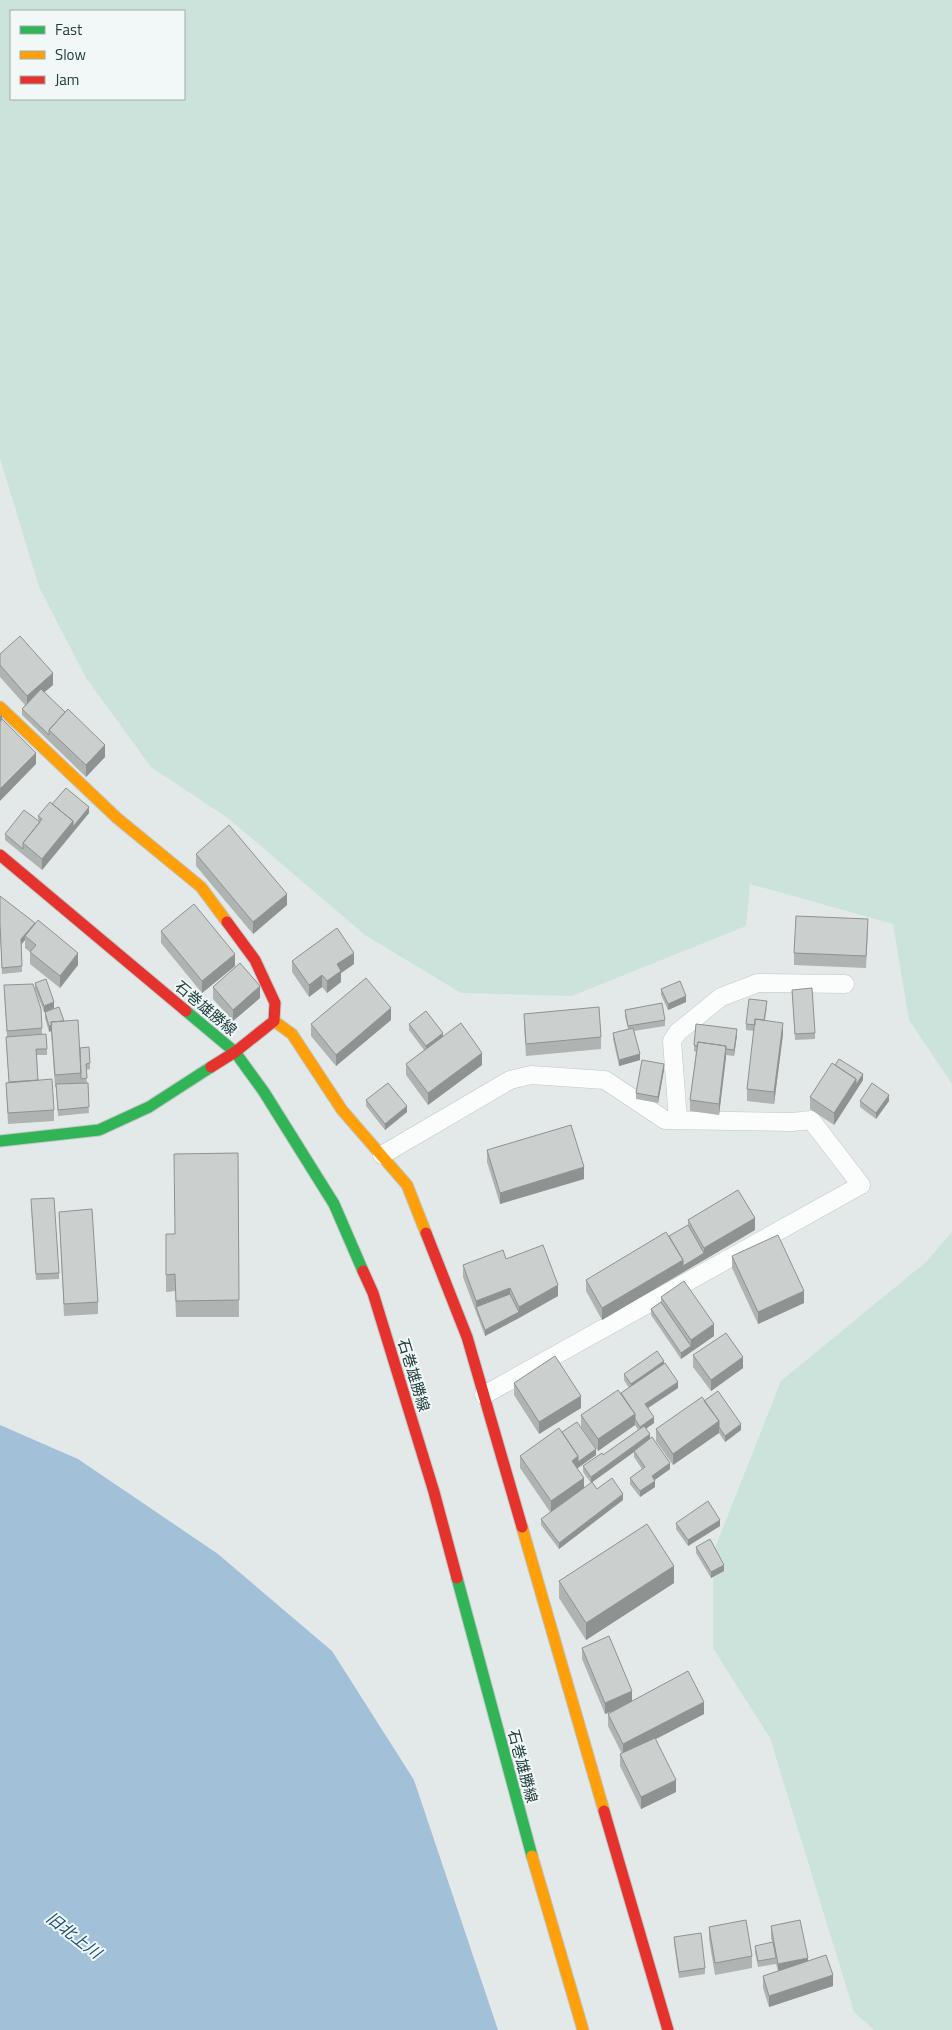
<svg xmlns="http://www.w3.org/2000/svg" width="952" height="2030" font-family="'Titillium Web','Noto Sans JP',sans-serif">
	<rect width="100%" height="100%" fill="#e3e9e8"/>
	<path fill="#cbe3da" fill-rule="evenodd" d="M0,0H952V1084L909,1020L893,924L750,884L746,926L572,996L461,993L365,935L228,818L151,767L86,678L39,587L0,458ZM184,11V99H11V11Z
		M952,1232V2030H874L854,2012L770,1738L713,1648V1553L781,1381L926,1262Z"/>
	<path fill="#a2c1d9" d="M0,1425L78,1459L218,1554L332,1651L414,1780L498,2030H0Z"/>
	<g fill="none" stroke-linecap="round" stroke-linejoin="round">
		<g stroke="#c0c6c5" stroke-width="19">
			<path id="lane" d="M678,1120L672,1041L678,1032L721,997L758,983L845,984
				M382,1155L510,1080L531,1075L605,1080L665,1120L792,1122L811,1120L861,1185L484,1395"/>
		</g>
		<g stroke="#bec7c6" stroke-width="13">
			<path id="fast" d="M186,1011L235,1052L264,1092L334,1204L363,1271
				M0,1141L99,1130L149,1107L211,1067
				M457,1578L532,1856"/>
		</g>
		<g stroke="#bec7c6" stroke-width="13">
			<path id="slow" d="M0,707L117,818L201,887L227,922
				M274,1021L292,1034L342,1110L407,1185L426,1233
				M522,1527L604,1811
				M532,1856L583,2030"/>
		</g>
		<g stroke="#bec7c6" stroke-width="13">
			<path id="jam" d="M0,855L186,1011
				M227,922L255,960L275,1003L274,1021
				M211,1067L235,1052L274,1021
				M426,1233L467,1337L522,1527
				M363,1271L373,1293L434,1492L457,1578
				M604,1811L668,2030"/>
		</g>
		<use href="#lane" stroke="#fbfcfc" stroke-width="18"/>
		<use href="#fast" stroke="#30b455" stroke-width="11"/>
		<use href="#slow" stroke="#ff9f0a" stroke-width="11"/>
		<use href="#jam" stroke="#e5322d" stroke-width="11"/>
	</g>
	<path fill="#afb3b2" d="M0,654L53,685L44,692L105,757L86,777L22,715V709L25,705L0,677Z
		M52,804L89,813L42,870L5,840V834L38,821V816Z
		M196,854L287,905L253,934L196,866Z
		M35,924L78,965L60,988L30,964V952L25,948V940L21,944L22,972L2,974L0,929Z
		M161,931L235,966L202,993L161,943Z
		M868,931L866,968L794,965V953Z
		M292,961L354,964L341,973V982L327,993L322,987L309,997L292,972Z
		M35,983L54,1008L47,1011L64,1021L80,1048L90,1063V1069L86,1070L89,1113L58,1116L56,1087H55L51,1031L49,1032L45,1018V1012H44L35,989Z
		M213,987L260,998L233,1021L213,999Z
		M661,989L686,1002L668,1010L661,995Z
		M792,990L815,1033V1039L795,1040Z
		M4,991L42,1028V1034L7,1037Z
		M767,1007L765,1020L783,1034L774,1104L747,1101V1089L754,1031L746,1030V1024Z
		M625,1010L665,1020V1026L634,1031L640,1060L619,1066L613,1039V1033L628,1029L625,1016Z
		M524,1014L601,1037V1049L526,1056L524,1025Z
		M391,1020L336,1066L311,1036V1024Z
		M409,1024L443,1036L482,1065L428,1105L406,1075V1064L424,1050L409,1030Z
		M737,1035L734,1056L726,1055L719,1115L690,1111V1100L696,1052L694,1051V1045Z
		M6,1043L47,1049V1055H37L38,1080L54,1110V1121L8,1124L6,1083L9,1082Z
		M664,1070L658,1103L636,1099V1093Z
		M863,1080L834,1125L810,1109V1097Z
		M366,1100L407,1112L385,1130L366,1106Z
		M860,1101H889L876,1119L860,1107Z
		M487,1150L584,1179L500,1204L487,1162Z
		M238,1153L239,1317H176L175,1291L166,1292V1251L174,1234Z
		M31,1205L59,1273V1279L36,1280Z
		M59,1212L98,1302V1314L64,1316Z
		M688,1220L755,1230L602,1320L586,1291V1280L669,1236L688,1225Z
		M732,1256L804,1303L758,1324L732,1268Z
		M506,1259L558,1296L519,1318L485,1336L463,1277V1265Z
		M661,1297L714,1336L681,1359L651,1315V1309L661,1302Z
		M693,1355L743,1368L711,1391L693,1367Z
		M664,1364L678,1388L648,1408L654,1423L646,1428L650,1439L670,1469L654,1480L655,1487L640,1497L630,1484V1478L642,1469L634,1457V1452L591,1483L583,1472V1466L603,1455L638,1430L635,1425L598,1451L581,1427V1415L621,1393L629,1388L624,1380V1374Z
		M514,1383L581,1408L539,1434L514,1395Z
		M704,1401L741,1430L725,1442L719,1433L673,1465L656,1441V1429Z
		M596,1455L577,1468L584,1489H597L623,1500L559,1549L541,1525V1519L550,1512L520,1468V1456Z
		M676,1523L720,1526L688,1546L676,1529Z
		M696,1547L724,1571L711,1578L696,1553Z
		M559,1581L674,1583L586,1640L559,1598Z
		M582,1648L632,1701L704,1714L656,1739L676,1792L641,1809L620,1766V1754H622L608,1726V1714L611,1712L605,1714L582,1659Z
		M771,1926L808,1962L833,1986L769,2007L763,1988V1976L778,1971L776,1964L758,1967L755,1952V1946L772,1942L771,1938Z
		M709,1927L752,1956V1968L715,1975L709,1939Z
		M674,1937L705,1968V1974L679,1978L674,1943Z"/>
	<path fill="#8e9291" d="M53,673V685L27,707V696Z
		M2,714V726L0,728V716Z
		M105,745V757L86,777V765Z
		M36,753V764L0,801V789Z
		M89,807V813L42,870V859L73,821Z
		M287,894V905L253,934V922Z
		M35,923V929L25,936V940L21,945V939Z
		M78,953V965L60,988V976Z
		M354,953V964L341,973V982L327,993V981L337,964Z
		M235,954V966L202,993V981Z
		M322,975V987L309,997V985Z
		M260,986V998L233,1021V1010Z
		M686,996V1002L668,1010V1004Z
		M54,1002V1008L44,1012V1006Z
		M391,1008V1020L336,1066V1055Z
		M783,1023V1034L774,1104V1092Z
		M51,1025V1031L49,1032V1026Z
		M737,1029V1035L734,1056V1050Z
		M443,1033V1039L426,1052V1046Z
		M726,1046V1058L719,1115V1104Z
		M482,1053V1065L428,1105V1093Z
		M640,1054V1060L619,1066V1060Z
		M664,1064V1070L658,1103V1097Z
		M863,1074V1080L834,1125V1113L856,1079Z
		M889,1095V1101L876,1119V1113Z
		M407,1106V1112L385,1130V1124Z
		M584,1167V1179L500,1204V1193Z
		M755,1218V1230L602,1320V1308L683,1260L704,1253V1248Z
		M558,1285V1296L519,1318V1307Z
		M510,1288V1300L476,1307V1301Z
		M804,1291V1303L758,1324V1312Z
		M519,1312V1318L485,1336V1330Z
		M714,1324V1336L681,1359V1353L691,1346V1340Z
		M743,1357V1368L711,1391V1380Z
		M664,1361V1367L631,1390V1384Z
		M678,1382V1388L645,1410V1404Z
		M581,1396V1408L539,1434V1422Z
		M635,1414V1425L598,1451V1439Z
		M654,1417V1423L640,1433V1427Z
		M719,1421V1433L673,1465V1454Z
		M741,1424V1430L725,1442V1436Z
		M650,1434V1440L634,1451V1452L591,1483V1477Z
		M596,1449V1455L578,1468V1462Z
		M578,1456V1468L572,1472V1461Z
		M670,1463V1469L652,1482V1476Z
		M584,1478V1489L551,1513V1501Z
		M655,1481V1487L640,1497V1491Z
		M623,1494V1500L559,1549V1543Z
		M720,1520V1526L688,1546V1540Z
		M724,1565V1571L711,1578V1572Z
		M674,1566V1583L586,1640V1623Z
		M632,1691V1703L605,1714V1703Z
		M704,1702V1714L623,1756V1744Z
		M676,1780V1792L641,1809V1797Z
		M808,1958V1970L778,1976V1964Z
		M833,1975V1986L769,2007V1996Z"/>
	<path fill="#cbd0cf" stroke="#8e9291" d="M20,636L53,673L27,696L0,665V654Z
		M41,689L65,712L49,730V735L22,709Z
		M68,709L105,745L86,765L49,730Z
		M2,719L36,753L0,789V722Z
		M66,788L89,807L73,827V821L52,804Z
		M50,802L73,821L42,859L23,843L42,819L38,816Z
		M24,810L40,822L23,843V849L5,834Z
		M229,825L287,894L253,922L196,854Z
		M0,896L35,923L21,939L22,966L2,968L0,923Z
		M194,904L235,954L202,981L161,931Z
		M796,916L868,919L866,956L794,953Z
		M38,920L78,953L60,976L30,952L36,945L25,936Z
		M337,928L354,953L337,964L341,971L327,981L322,975L309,985L292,961Z
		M240,963L260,986L233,1010L213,987Z
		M366,978L391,1008L336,1055L311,1024Z
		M46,979L54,1002L44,1006L35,983Z
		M680,981L686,996L668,1004L661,989Z
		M33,984L41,1009L42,1028L7,1031L4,985Z
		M812,988L815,1033L795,1034L792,990Z
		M749,999L767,1001L764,1020L755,1019V1025L746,1024Z
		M662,1003L665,1020L628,1026L625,1010Z
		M59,1007L64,1021L51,1022L52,1025L49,1026L45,1012Z
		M599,1007L601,1037L526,1044L524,1014Z
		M426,1011L443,1033L426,1046L409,1024Z
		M755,1019L783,1023L774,1092L747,1089Z
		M78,1020L81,1073L55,1075L51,1022Z
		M461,1023L482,1053L428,1093L406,1064Z
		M696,1024L737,1029L734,1050L726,1049V1046L698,1042L697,1046L694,1045Z
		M633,1028L640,1054L619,1060L613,1033Z
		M46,1034L47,1049H36L38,1080L9,1082L6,1037Z
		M698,1042L726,1046L719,1104L690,1100Z
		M89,1047L90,1063L86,1064L87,1078L81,1079L80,1048Z
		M839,1059L863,1074L856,1085V1079L835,1065Z
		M642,1060L664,1064L658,1097L636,1093Z
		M832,1063L856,1079L834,1113L810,1097Z
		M52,1079L54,1110L8,1113L6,1083Z
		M88,1083L89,1107L58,1110L56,1084Z
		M388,1083L407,1106L385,1124L366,1100Z
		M872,1083L889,1095L876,1113L860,1101Z
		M571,1125L584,1167L500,1193L487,1150Z
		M238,1153L239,1300L176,1301L175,1274L166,1275V1234H175L174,1154Z
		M738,1190L755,1218L704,1248L688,1220Z
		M54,1198L59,1273L36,1274L31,1199Z
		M92,1209L98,1302L64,1304L59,1212Z
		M688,1225L704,1253L683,1266V1260L669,1236Z
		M666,1232L683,1260L602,1308L586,1280Z
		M778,1235L804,1291L758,1312L732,1256Z
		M543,1245L558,1285L519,1307L510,1288L476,1301L463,1265L503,1250L506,1259Z
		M684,1281L714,1324L691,1340L661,1297Z
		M510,1294L519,1312L485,1330L476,1307Z
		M661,1302L691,1346L681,1353L651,1309Z
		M726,1333L743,1357L711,1380L693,1355Z
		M657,1351L664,1361L631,1384L624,1374Z
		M555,1356L581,1396L539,1422L514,1383Z
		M665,1363L678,1382L645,1404L654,1417L640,1427L635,1419V1414L621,1393Z
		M618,1390L635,1414L598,1439L581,1415Z
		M718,1391L741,1424L725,1436L719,1427V1421L704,1401Z
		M702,1397L719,1421L673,1454L656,1429Z
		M577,1422L596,1449L578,1462V1456L562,1432Z
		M644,1426L650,1434L591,1477L583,1466L602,1453L603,1455Z
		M559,1428L578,1456L572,1461L584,1478L551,1501L520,1456Z
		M652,1437L670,1463L652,1476L655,1481L640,1491L630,1478L645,1467L634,1451Z
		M612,1478L623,1494L559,1543L541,1519L592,1482L597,1489Z
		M708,1501L720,1520L688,1540L676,1523Z
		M647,1524L674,1566L586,1623L559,1581Z
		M710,1539L724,1565L711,1572L696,1547Z
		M609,1636L632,1691L605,1703L582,1648Z
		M688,1671L704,1702L623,1744L608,1714Z
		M655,1738L676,1780L641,1797L620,1754Z
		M746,1920L752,1956L715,1963L709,1927Z
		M800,1920L808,1958L778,1964L771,1926Z
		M701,1933L705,1968L679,1972L674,1937Z
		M773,1942L776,1958L758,1961L755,1946Z
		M826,1955L833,1975L769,1996L763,1976Z"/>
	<g text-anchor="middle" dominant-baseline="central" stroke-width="4" stroke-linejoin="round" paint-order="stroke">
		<g font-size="15" fill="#203c3d" stroke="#f1f8f7">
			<text transform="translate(206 1008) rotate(40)">石巻雄勝線</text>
			<text transform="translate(414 1375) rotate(73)">石巻雄勝線</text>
			<text transform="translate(523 1766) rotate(75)">石巻雄勝線</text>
		</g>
		<g font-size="16" font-style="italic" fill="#184d7b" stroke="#f1f8f7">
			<text transform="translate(74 1935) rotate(38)">旧北上川</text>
		</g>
	</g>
	<rect x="10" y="10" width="175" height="90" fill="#f1f8f7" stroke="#9dadad"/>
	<rect x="20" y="26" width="25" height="8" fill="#30b455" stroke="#9dadad"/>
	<text x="55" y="35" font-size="15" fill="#203c3d">Fast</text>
	<rect x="20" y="51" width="25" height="8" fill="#ff9f0a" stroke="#9dadad"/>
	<text x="55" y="60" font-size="15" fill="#203c3d">Slow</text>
	<rect x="20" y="76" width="25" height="8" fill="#e5322d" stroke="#9dadad"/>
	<text x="55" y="85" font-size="15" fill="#203c3d">Jam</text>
</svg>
